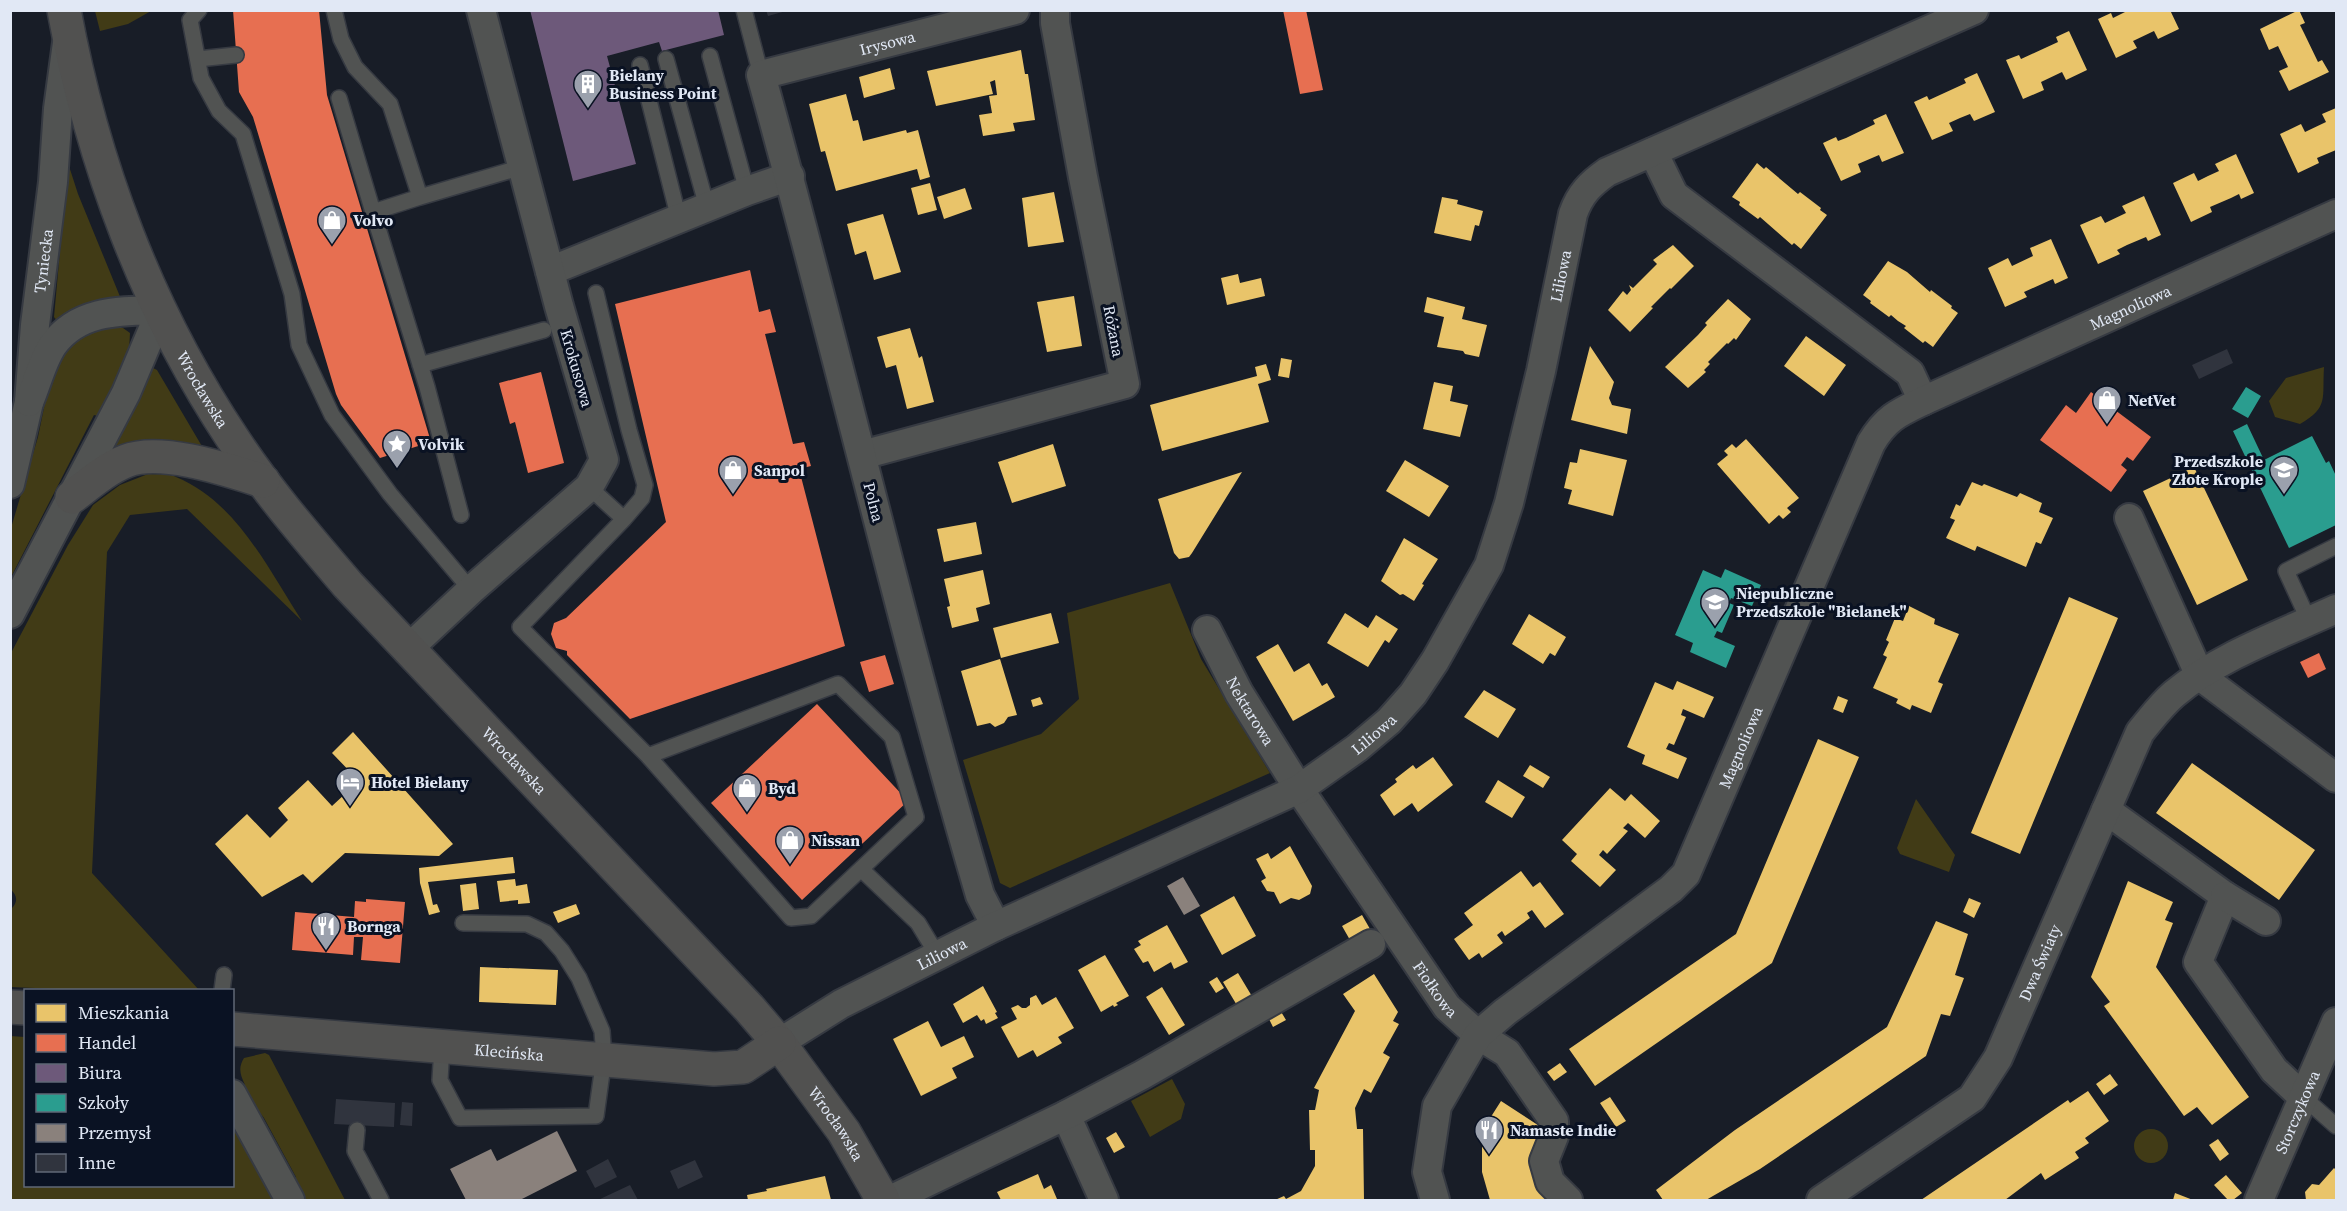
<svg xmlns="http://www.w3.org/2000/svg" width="2347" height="1211" font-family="'Source Serif 4',serif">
	<rect width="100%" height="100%" fill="#181d27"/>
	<path fill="#413b16" d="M95,11V10L151,11L128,24L100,31Z
		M68,163L78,194L121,299L57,321L54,317Z
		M116,326L123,328L130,333L129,351L98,416L94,415L11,577V528L38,437L49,383L63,350L87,333Z
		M2324,367C2322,399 2329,407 2300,424L2275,417L2269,401L2286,378Z
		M153,368L157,370L203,448L118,449L115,445Z
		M148,474C157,475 168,473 176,477C237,502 268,569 302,621L187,509L130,515L107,552L92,873L199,990H82L11,987V909C18,903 18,895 10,889L11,653L68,545L93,505L120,485Z
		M1170,583L1201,659L1270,773L1010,888L1000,883L963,760L1041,734L1079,699L1067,613Z
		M1916,799L1955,855L1949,872L1900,854L1897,848Z
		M10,1036L25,1037L26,1186H232L233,1127L273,1200H11Z
		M265,1053L269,1055L345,1200H301L290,1181L296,1177L264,1118L240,1087L245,1085C240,1074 238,1068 244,1058Z
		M1172,1079L1185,1104L1181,1119L1150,1137L1131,1101Z
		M2134 1146a17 17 0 1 1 34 0a17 17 0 1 1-34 0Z"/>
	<path fill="#e9c46a" d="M2129,10H2170L2179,29L2158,39L2154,31L2133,41L2137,48L2116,58L2098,19L2111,13L2113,18Z
		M2299,10L2305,23L2300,25L2304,33L2318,62L2322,60L2329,72L2289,91L2279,71L2288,67L2278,46L2269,50L2260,29Z
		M2069,31L2087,70L2066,80L2062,72L2041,82L2044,90L2023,99L2006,60L2019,55L2021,59L2058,42L2056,37Z
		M1021,50L1025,74H1028L1035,120L1013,123L1015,131L983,136L979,115L992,113L989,96L997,95L995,80L990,82L993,94L936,106L927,71Z
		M890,68L895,89L864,98L859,77Z
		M1977,73L1995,112L1974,121L1970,114L1960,118L1949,123L1953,131L1932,140L1914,102L1927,96L1929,100L1966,83L1964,79Z
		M846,94L853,121L858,120L863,141L906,130L907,133L918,130L930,177L920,180L917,169L836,191L825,151L821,152L809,104Z
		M2336,108V150L2317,158L2319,163L2298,173L2280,134L2301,124L2305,132L2326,122L2322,114Z
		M1886,114L1904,153L1882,162L1879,155L1858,164L1861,172L1841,181L1823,143L1836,137L1838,141L1846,138L1875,124L1873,120Z
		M2236,154L2254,193L2241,199L2239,194L2231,198L2210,207L2212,212L2191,222L2173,183L2194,173L2198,181L2208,176L2219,171L2215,164Z
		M1757,163L1764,169L1766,167L1798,194L1800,192L1821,208L1820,210L1827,215L1801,249L1794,243L1792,245L1760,217L1758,219L1739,205L1740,202L1732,197Z
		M930,183L937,210L918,215L911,188Z
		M965,188L972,209L944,219L937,197Z
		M1054,192L1064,242L1028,247L1022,198Z
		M2144,196L2161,235L2148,241L2146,237L2127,245L2117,250L2120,254L2098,264L2080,225L2101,216L2105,223L2126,213L2122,206Z
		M1442,197L1458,200L1457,204L1483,211L1479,226L1475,225L1471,241L1434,233Z
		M883,214L901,272L874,280L866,251L855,255L847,224Z
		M2051,239L2068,278L2055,284L2053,279L2024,292L2027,297L2005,307L1988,268L2008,258L2012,266L2033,256L2030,248Z
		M1673,245L1694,266L1671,289L1670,288L1651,307L1653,308L1630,332L1608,310L1623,291L1627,295L1631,290L1629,285L1633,288L1657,264L1653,260Z
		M1888,261L1907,272L1930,292L1931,290L1952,306L1951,308L1958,313L1933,347L1925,341L1923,343L1904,328L1906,326L1898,321L1891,315L1889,317L1870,303L1871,301L1863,295Z
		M1238,274L1240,283L1261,278L1265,296L1227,305L1221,278Z
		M1074,296L1082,346L1047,352L1037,302Z
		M1427,297L1465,307L1462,319L1487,325L1479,357L1465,354L1463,351L1437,347L1444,317L1424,312Z
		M1728,299L1751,319L1736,340L1734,338L1728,344L1727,343L1708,362L1710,364L1704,370L1706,372L1688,388L1665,367L1698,335L1707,325L1705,323Z
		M910,328L919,358L922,356L934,402L907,409L896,365L886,368L877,337Z
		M1806,336L1846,365L1824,396L1784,366Z
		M1590,346L1614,382L1609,398L1612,405L1631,409L1627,434L1571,420Z
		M1281,358L1292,360L1289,378L1278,376Z
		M1266,364L1271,380L1258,384L1269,422L1162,451L1150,405L1257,376L1255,367Z
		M1434,382L1453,386L1450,401L1468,405L1460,437L1423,429Z
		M1746,439L1799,498L1787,508L1791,512L1783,519L1779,515L1769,524L1717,464L1728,455L1724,451L1732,444L1736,448Z
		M1053,444L1066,486L1012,503L998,462Z
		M1580,449L1627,460L1613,516L1568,504L1572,490L1564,488L1570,462L1577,463Z
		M1405,460L1449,486L1429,517L1386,491Z
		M2194,467L2248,580L2197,605L2143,491Z
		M1242,472L1192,553L1189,557L1179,559L1174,553L1158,499Z
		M1972,482L1982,486L1984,484L2017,497L2020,493L2042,503L2039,512L2053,518L2041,544L2036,542L2026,567L1977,546L1975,551L1946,538L1955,520L1950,518L1956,504L1960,506Z
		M976,522L982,554L944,562L937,529Z
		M1404,538L1438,559L1422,584L1424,585L1414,601L1403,594L1400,595L1381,581Z
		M983,570L990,604L976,608L979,621L952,628L947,607L950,606L944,579Z
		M2069,597L2118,618L2020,854L1971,833Z
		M1909,606L1935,619L1934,624L1959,634L1938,682L1943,684L1931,713L1912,705L1910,710L1896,703L1898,699L1873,688L1887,657L1883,655L1889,642L1886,640L1895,618L1903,621Z
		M1051,613L1059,643L1001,658L993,628Z
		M1345,613L1368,628L1376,615L1398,629L1389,643L1385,640L1368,667L1327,643Z
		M1529,614L1566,637L1555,656L1550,653L1543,664L1512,644Z
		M1278,644L1294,672L1309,663L1322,686L1327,683L1335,697L1293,721L1256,657Z
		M1000,659L1017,715L1008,717L1004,723L995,727L990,723L977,726L961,671Z
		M1677,681L1714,697L1704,718L1683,709L1681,715L1686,717L1674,745L1669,743L1666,749L1687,758L1678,779L1642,764L1645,755L1627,747L1655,682L1673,690Z
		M1484,690L1516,709L1498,738L1464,717Z
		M1838,696L1848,700L1843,713L1833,709Z
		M1040,697L1043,704L1033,707L1031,700Z
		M353,732L453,844L439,856L345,853L312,883L303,874L262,897L215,844L247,814L270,838L288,820L278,808L308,780L332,806L359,781L332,753Z
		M1818,739L1859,757L1772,963L1595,1086L1569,1049L1736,934Z
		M1433,757L1453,785L1418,812L1412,803L1394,816L1380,795L1397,782L1395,779L1413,765L1416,769Z
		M2192,763L2315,850L2279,900L2156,813Z
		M1530,765L1550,777L1543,788L1523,776Z
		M1498,780L1525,797L1512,818L1485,802Z
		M1610,788L1625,801L1631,794L1660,821L1645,838L1628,823L1623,828L1628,831L1617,843L1607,854L1603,850L1599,855L1616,870L1600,887L1571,861L1577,854L1562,840Z
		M1290,846L1312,886L1310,894L1299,900L1291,898L1280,904L1274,892L1267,891L1261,881L1266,878L1256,859L1268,853L1271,859Z
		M513,857L515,873L428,882L433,905L437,904L440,912L429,915L420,883L419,868Z
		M1521,871L1533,887L1540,882L1564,914L1545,928L1532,910L1527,913L1530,918L1505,936L1502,931L1497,935L1503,943L1482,958L1479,953L1469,960L1454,939L1473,925L1464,913Z
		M515,879L516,886L527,884L530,903L518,904V900L500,902L497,881Z
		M2128,881L2173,902L2165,920L2173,923L2156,967L2249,1097L2212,1125L2197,1107L2184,1116L2104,1006L2110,1002L2091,977Z
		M476,883L479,909L463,911L460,885Z
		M1234,896L1256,936L1222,955L1200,915Z
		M1969,898L1981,903L1974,918L1963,912Z
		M576,904L580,914L558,923L553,912Z
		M1362,915L1370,929L1350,940L1342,926Z
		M1936,921L1968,934L1955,975L1964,978L1950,1016L1941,1014L1926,1056L1760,1169L1706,1200H1663L1656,1190L1735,1130L1887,1027Z
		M1167,925L1188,962L1174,969L1171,962L1154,972L1148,961L1143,963L1134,949L1141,945L1138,941Z
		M1105,955L1129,996L1116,1003L1118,1005L1114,1007L1113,1005L1101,1012L1078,970Z
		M480,967L558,970L556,1005L479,1002Z
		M1238,973L1253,998L1238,1007L1223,982Z
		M1374,974L1398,1012L1393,1021L1399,1024L1383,1053L1390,1057L1371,1093L1364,1089L1355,1108L1357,1129H1363L1364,1200H1275L1284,1196L1286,1199L1301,1191L1315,1166V1150H1310L1309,1110H1315L1319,1090L1314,1088L1355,1011L1343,994Z
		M1217,977L1224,988L1216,993L1209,982Z
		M983,986L997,1012L995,1013L998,1018L986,1024L984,1019L981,1021L977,1015L963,1023L953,1004Z
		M1162,987L1185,1025L1169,1035L1146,997Z
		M1036,995L1042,1005L1056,997L1074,1028L1058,1037L1062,1043L1037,1057L1033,1050L1018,1058L1001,1027L1017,1019L1011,1008L1018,1005L1022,1008H1026L1030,1005V998Z
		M1280,1010L1286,1020L1273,1027L1268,1017Z
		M928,1021L941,1047L964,1036L974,1057L952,1068L957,1078L921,1096L893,1039Z
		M1560,1063L1567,1072L1554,1081L1547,1072Z
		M2110,1074L2118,1085L2104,1095L2096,1084Z
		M2088,1091L2109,1121L2085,1138L2089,1143L2075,1152L2079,1158L2045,1180L2041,1173L2005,1200H1921L2068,1100L2070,1103Z
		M1610,1097L1626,1121L1616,1127L1600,1103Z
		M1501,1101L1547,1131L1541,1192L1546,1200H1490L1482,1172V1147L1487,1123Z
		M1116,1132L1125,1147L1114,1153L1106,1138Z
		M2218,1139L2229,1154L2220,1161L2209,1145Z
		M2334,1168L2336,1170V1200H2306L2305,1192L2312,1184L2319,1185Z
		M1038,1174L1044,1189L1051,1185L1057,1199L1001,1200L997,1192Z
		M2226,1175L2242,1193L2233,1200H2228L2214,1185Z
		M825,1176L831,1200H748L747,1195L767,1191L766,1189Z
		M2175,1193L2193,1200H2173Z"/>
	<path fill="#e76f51" d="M233,10H319L327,95L431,442L380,458L341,405L336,394L253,117L239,92Z
		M1283,10H1306L1323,90L1300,94Z
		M750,270L759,312L770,309L776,332L765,334L793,444L804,442L811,466L799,469L845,646L630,719L567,655V651L556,648L551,634L554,623L566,618L666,522L615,304Z
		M541,372L564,463L528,473L515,422L510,424L499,383Z
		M2091,392L2151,437L2133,461L2127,457L2121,465L2127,470L2111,492L2040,440L2066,405L2076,413Z
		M2319,653L2326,669L2308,678L2300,662Z
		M885,655L894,684L869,692L860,662Z
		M817,704L908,801L802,900L711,803Z
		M366,899L405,902L400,963L361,960L363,937H354L353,955L292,950L295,912L354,917L355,901L366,902Z"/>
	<path fill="#6d597a" d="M530,10H718L724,35L662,51L659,42L607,56L636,164L573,181Z"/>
	<path fill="#2a9d8f" d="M2246,387L2261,396L2248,418L2232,409Z
		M2247,424L2264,460L2312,436L2326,463L2329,461L2336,476V525L2289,548L2233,431Z
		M1725,569L1761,585L1752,606L1731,598L1729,603L1734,605L1722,633L1717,631L1714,637L1735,646L1726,668L1690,652L1693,643L1675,635L1703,570L1721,578Z"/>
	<path fill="#8a817c" d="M1183,877L1200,906L1184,915L1167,886Z
		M557,1131L577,1171L520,1200H466L450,1169L491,1149L497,1161Z"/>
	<path fill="#30343e" d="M766,10H786V11L768,16Z
		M2227,349L2233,363L2199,379L2192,365Z
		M336,1099L395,1103L394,1127L334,1124Z
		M402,1102L413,1103L412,1126L400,1125Z
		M608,1159L617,1177L595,1188L586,1171Z
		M695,1160L703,1177L678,1189L670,1171Z
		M630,1185L638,1200H598Z"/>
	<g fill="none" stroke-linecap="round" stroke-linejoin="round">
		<g stroke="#363a42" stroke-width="18">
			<path id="lane" d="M199,10L190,20L201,78L219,111L243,134L292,294L299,345L332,415L390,494L471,590
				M334,10L341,39L355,67L390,104L420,197L373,212L427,387L461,515
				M744,10L761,75
				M710,56L747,191
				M198,59L236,55
				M666,59L707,207
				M640,65L679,219
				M339,98L373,212
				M420,197L522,167
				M596,293L629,430L645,485L642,498L624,519
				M420,365L544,330
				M589,487L624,519L520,627L648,756
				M2309,621L2286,571L2336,546
				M838,684L892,737L916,817L811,916L791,918L648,756Z
				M861,869L918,923L938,956
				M222,990L224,975
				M442,1046L440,1080L460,1118L596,1116L604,1058L602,1031L579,978L562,951L546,933L527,924L463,923
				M2303,1097L2336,1126
				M357,1130L355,1151L381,1200"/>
		</g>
		<g stroke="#363a42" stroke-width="32">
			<g id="street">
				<path d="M1653,152L1674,195L1910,373L1923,401"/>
				<path d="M550,271L747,191L790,176"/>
				<path d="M862,455L1125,384L1083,177L1055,23V10"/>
				<path id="s1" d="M10,484L29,402L35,325L53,182L58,109L67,43"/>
				<path d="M2129,518L2200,676L2336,778"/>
				<path d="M10,614L126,393L161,310C122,311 79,309 53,345C42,361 37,384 29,402"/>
				<path id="s2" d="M1207,630L1239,693L1299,789L1447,1007L1478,1035L1507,1053L1554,1121V1136L1544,1161L1550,1182L1568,1200"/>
				<path d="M407,650L471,590L589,487L604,460L559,306L481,10"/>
				<path d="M2106,810L2225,896L2198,962L2274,1070L2303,1097"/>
				<path d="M2225,896L2266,921"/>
				<path id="s3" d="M996,926L980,895C900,624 837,347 761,75L1015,10"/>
				<path id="s4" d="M779,1043L841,1004L996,926L1299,789L1357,748L1389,721L1413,694L1435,661L1489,565L1509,503L1541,371L1573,214C1580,194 1590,184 1607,172L1974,10"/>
				<path d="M232,1094L290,1200"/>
				<path d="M1066,1115L1104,1200"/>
				<path d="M890,1200L1066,1115L1142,1075L1371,944"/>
				<path id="s5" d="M1435,1200L1427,1172L1437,1106L1478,1035L1505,1012L1671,889L1686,874L1871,443C1886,418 1898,413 1923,401L2336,214"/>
				<path id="s6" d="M1821,1200L1972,1098L1998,1058L2140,732C2151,719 2161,705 2174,694C2219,656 2284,633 2336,609"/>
				<path id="s7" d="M2259,1200L2336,1022"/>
			</g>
		</g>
		<g stroke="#363a42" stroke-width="36">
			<g id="secondary">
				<path id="s8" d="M64,10C92,162 147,310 233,439C267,491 308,538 348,585L749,1008L779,1043L844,1132L883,1200"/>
				<path d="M72,497C89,484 106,469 126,461C161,447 228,470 263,481"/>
				<path d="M10,1007L26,1008"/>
				<path id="s9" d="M232,1029L714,1069L743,1067L779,1043"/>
			</g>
		</g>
		<use href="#lane" stroke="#515352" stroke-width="15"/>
		<use href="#street" stroke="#515352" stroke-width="28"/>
		<use href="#secondary" stroke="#515150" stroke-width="33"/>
	</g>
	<defs>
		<g id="building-pin" transform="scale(1.5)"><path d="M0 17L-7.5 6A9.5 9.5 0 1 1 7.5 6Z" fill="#9ba1ad" stroke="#0a1223"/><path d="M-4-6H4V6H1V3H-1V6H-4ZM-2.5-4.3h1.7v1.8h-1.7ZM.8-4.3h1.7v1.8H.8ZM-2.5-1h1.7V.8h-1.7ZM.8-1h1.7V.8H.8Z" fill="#fff"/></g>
		<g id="shop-pin" transform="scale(1.5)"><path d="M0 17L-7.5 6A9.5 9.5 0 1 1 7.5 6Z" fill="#9ba1ad" stroke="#0a1223"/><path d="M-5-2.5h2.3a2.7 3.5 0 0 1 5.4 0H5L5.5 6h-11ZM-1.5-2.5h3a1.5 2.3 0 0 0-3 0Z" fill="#fff"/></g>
		<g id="sight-pin" transform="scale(1.5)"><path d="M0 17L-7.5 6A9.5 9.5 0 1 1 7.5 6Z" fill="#9ba1ad" stroke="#0a1223"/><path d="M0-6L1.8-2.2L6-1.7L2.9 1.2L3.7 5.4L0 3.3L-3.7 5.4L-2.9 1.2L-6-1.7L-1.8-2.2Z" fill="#fff"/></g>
		<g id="school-pin" transform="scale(1.5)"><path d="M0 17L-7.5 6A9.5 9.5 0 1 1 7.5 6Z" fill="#9ba1ad" stroke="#0a1223"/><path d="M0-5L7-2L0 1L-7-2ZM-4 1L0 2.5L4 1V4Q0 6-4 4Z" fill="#fff"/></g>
		<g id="hotel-pin" transform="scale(1.5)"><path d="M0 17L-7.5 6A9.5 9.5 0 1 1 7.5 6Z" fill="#9ba1ad" stroke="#0a1223"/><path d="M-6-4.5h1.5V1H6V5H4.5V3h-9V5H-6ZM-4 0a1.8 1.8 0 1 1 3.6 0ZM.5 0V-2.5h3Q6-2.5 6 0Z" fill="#fff"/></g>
		<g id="restaurant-pin" transform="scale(1.5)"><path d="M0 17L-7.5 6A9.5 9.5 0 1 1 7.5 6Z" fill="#9ba1ad" stroke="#0a1223"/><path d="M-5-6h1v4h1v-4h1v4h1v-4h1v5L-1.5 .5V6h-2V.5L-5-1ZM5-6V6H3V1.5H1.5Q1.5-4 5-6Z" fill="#fff"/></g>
	</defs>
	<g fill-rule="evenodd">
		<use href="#building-pin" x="588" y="84"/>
		<use href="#shop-pin" x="332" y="220"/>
		<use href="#shop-pin" x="2107" y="400"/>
		<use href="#sight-pin" x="397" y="444"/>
		<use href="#shop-pin" x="733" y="470"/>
		<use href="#school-pin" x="2284" y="470"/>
		<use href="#school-pin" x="1715" y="602"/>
		<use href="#hotel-pin" x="350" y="782"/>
		<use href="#shop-pin" x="747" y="788"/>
		<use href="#shop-pin" x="790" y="840"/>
		<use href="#restaurant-pin" x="326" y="926"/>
		<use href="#restaurant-pin" x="1489" y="1130"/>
	</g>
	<g text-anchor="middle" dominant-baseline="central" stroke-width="6" stroke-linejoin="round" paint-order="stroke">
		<g font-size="16" fill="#e1e8f5" stroke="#0a1223">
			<text stroke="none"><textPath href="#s3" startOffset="1014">Irysowa</textPath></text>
			<text stroke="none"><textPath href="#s1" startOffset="226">Tyniecka</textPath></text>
			<text stroke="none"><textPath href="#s4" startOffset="1176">Liliowa</textPath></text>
			<text stroke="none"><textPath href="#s5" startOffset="1206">Magnoliowa</textPath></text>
			<text transform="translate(1114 331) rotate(79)">Różana</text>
			<text transform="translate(577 368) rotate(74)">Krokusowa</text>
			<text stroke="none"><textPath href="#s8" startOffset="406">Wrocławska</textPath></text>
			<text transform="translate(874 502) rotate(76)">Polna</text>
			<text stroke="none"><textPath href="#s2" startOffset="92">Nektarowa</textPath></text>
			<text stroke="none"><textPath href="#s4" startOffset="672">Liliowa</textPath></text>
			<text stroke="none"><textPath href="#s5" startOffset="579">Magnoliowa</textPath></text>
			<text stroke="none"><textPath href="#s8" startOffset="892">Wrocławska</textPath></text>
			<text stroke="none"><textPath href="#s4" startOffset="186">Liliowa</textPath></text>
			<text stroke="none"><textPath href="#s6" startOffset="334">Dwa Światy</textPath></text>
			<text stroke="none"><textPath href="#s2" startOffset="426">Fiołkowa</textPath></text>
			<text stroke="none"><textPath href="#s9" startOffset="278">Klecińska</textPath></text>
			<text stroke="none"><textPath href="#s7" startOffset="96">Storczykowa</textPath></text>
			<text stroke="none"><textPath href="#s8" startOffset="1378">Wrocławska</textPath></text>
		</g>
		<g font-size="16" font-weight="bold" fill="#e1e8f5" stroke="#0a1223" text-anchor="start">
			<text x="609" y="75">Bielany<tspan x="609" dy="18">Business Point</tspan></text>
			<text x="353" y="220">Volvo</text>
			<text x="2128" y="400">NetVet</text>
			<text x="418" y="444">Volvik</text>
			<text x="2263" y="461" text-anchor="end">Przedszkole<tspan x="2263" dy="18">Złote Krople</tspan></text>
			<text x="754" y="470">Sanpol</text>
			<text x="1736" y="593">Niepubliczne<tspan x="1736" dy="18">Przedszkole "Bielanek"</tspan></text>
			<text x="371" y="782">Hotel Bielany</text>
			<text x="768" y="788">Byd</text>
			<text x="811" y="840">Nissan</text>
			<text x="347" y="926">Bornga</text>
			<text x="1510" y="1130">Namaste Indie</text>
		</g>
	</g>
	<rect width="2347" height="1211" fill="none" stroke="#e1e8f5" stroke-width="24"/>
	<rect x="24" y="989" width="210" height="198" fill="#0a1223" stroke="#606877" stroke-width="1.5"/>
	<rect x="36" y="1004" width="30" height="18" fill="#e9c46a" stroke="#606877" stroke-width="1.5"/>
	<text x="78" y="1019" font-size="18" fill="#e1e8f5">Mieszkania</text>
	<rect x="36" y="1034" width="30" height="18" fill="#e76f51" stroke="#606877" stroke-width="1.5"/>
	<text x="78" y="1049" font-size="18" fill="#e1e8f5">Handel</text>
	<rect x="36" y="1064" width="30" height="18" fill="#6d597a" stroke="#606877" stroke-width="1.5"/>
	<text x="78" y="1079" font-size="18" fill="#e1e8f5">Biura</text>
	<rect x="36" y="1094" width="30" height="18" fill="#2a9d8f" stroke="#606877" stroke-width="1.5"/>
	<text x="78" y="1109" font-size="18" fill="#e1e8f5">Szkoły</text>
	<rect x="36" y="1124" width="30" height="18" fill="#8a817c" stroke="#606877" stroke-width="1.5"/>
	<text x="78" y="1139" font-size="18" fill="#e1e8f5">Przemysł</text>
	<rect x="36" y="1154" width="30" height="18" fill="#30343e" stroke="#606877" stroke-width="1.5"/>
	<text x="78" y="1169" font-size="18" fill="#e1e8f5">Inne</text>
</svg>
